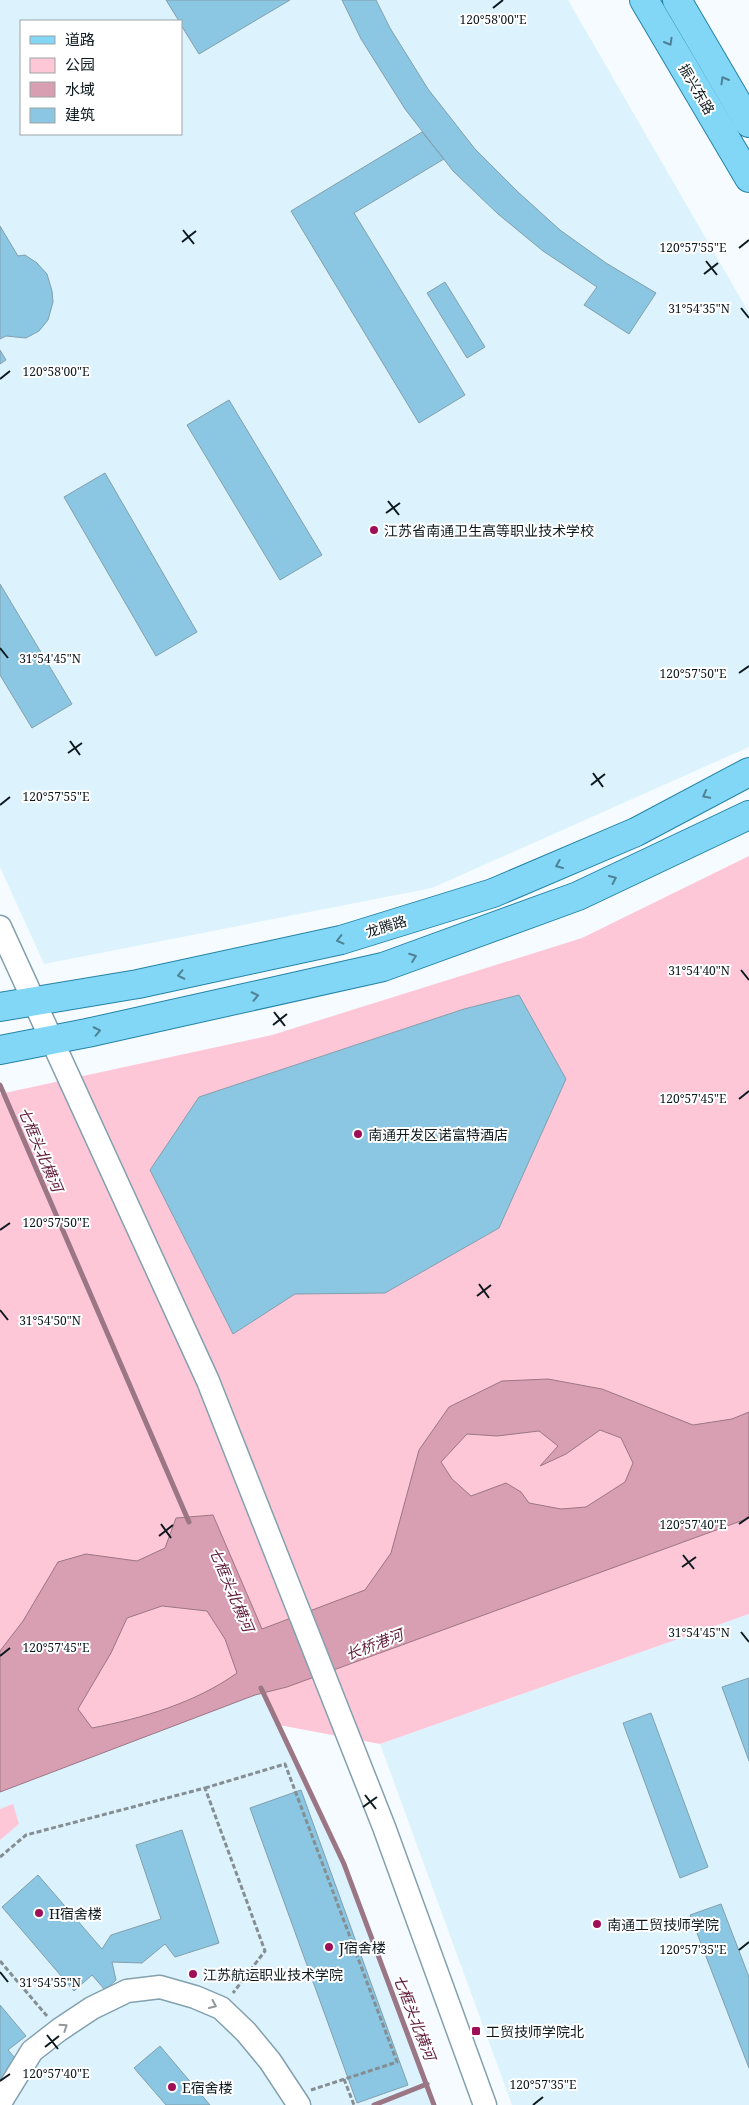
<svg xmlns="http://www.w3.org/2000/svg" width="749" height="2105" font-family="'Noto Serif','Noto Sans SC',serif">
	<rect width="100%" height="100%" fill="#f5fbfe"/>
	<path fill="#dcf3fe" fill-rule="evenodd" d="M0,0H568L749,313V747L432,888L44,964L0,867ZM21,21H181V134H21Z
		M749,1614V2105H512L380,1744Z
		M261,1687L344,1864L434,2105H0V1784Z"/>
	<path fill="#fec7d8" d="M749,856V1614L380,1744L279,1725L261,1687L0,1784V1094L272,1035L582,938Z
		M13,1804L19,1824L0,1840V1809Z"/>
	<path fill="#d89eb1" stroke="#9b7685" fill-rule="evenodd" d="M548,1379L602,1389L693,1425L732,1419L749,1412V1518L287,1687L255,1695L0,1792V1651L23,1621L58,1562L86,1554L137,1561L165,1548L176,1518L213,1515L262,1629L365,1590L391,1553L419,1450L449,1407L502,1381ZM600,1430L621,1438L633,1463L625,1482L586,1507L561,1509L529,1503L521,1492L506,1483L471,1496L452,1479L441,1462L467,1434L497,1436L539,1431L558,1446L540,1466L566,1454ZM162,1606L207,1611L225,1639L237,1673C195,1703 143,1718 92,1728L78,1709L111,1653L127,1618Z"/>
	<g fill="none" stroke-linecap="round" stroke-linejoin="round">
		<path stroke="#9b7685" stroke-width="5" d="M0,1085L189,1522
			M261,1688L344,1864L434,2105
			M374,2105L427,2084"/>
	</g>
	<path fill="#8bc7e3" stroke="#829fad" d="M166,0H290L199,54L181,25V21H179Z
		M342,0H376L390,28L428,89L475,149L518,192L560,230L606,263L656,293L629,334L584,305L597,287L543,251L498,214L453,171L405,109L361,39Z
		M422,132L444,159L354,213L465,395L419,423L291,211Z
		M0,226L18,256L25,255L37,263L47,274L52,291L53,302L48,320L39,331L26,338L6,336L0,339Z
		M445,282L485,347L467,358L427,293Z
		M0,350L6,360L0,364Z
		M229,400L322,555L280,580L187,425Z
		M105,473L197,632L156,656L64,497Z
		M0,584L72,704L32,728L0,675Z
		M519,995L566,1079L499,1228L385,1293L295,1294L233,1334L150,1170L199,1097L464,1009Z
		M749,1678V1761L722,1687Z
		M651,1713L708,1867L680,1878L623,1723Z
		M301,1790L408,2085L357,2103L250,1808Z
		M182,1830L219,1943L175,1957L165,1944L142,1963L112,1962L116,1980L105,1990L92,1975L74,1991L2,1907L38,1875L102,1949L111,1935L161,1919L136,1845Z
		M721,1904L749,1977V2068L690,1915Z
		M0,2005L26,2036L8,2050L22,2066L0,2082Z
		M160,2046L210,2105H166L134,2068Z"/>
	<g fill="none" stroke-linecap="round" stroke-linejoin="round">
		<g stroke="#83a0ae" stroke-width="25">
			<path id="minor" d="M0,927L208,1381L384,1827L485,2105
				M0,2103L32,2051L59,2030L92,2008L127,1991L160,1987L195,1997L221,2008L246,2032L270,2061L299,2105"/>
		</g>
		<g stroke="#2483a6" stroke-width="30">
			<path id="major" d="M644,0L749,178
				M677,0L749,123
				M0,1007L138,984L341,940L493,893L636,832L749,772
				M0,1050L87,1033L383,967L578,896L749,815"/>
		</g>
		<path stroke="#858e92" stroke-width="3" stroke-dasharray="5 2.5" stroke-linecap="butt" d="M205,1788L285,1764L397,2062L311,2090
			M0,1857L26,1835L205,1788L265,1951L233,1993
			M0,1961L47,2016
			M344,2079L354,2105"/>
		<use href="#minor" stroke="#fff" stroke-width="22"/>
		<use href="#major" stroke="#83d7f6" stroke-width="28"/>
	</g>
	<defs><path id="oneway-chevron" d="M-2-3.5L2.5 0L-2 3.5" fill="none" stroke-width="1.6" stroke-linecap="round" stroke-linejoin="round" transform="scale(1.25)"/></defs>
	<g stroke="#4e8295">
		<use href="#oneway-chevron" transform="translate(669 42) rotate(60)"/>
		<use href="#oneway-chevron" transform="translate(724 80) rotate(-120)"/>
		<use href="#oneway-chevron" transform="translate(706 795) rotate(152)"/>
		<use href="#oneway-chevron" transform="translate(559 865) rotate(157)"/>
		<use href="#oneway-chevron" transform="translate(613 879) rotate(-25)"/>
		<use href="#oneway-chevron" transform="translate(340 940) rotate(166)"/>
		<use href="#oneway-chevron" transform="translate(413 957) rotate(-20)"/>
		<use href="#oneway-chevron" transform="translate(181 975) rotate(168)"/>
		<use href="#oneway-chevron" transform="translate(255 996) rotate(-12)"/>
		<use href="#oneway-chevron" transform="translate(97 1031) rotate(-12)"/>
	</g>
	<g stroke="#92989a">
		<use href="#oneway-chevron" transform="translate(213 2005) rotate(24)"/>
		<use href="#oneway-chevron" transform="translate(64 2027) rotate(-34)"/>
	</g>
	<path fill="none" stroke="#0d191e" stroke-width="2" d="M493,8L503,0M183,230L194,244M182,242L196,231M739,248L749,240M706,261L717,275M704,274L718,263M741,308L749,318M0,379L10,371M388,501L399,515M386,513L400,503M0,648L8,658M739,673L749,666M70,741L80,755M68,753L82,743M593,773L603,787M591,785L605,774M0,805L10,797M741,970L749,980M274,1012L285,1026M273,1025L287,1014M739,1099L749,1091M0,1230L10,1223M479,1284L489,1298M477,1296L491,1285M0,1310L8,1320M161,1524L171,1538M739,1524L749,1517M159,1536L173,1525M683,1555L694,1569M682,1567L696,1557M741,1632L749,1642M0,1656L10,1648M365,1795L376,1809M363,1807L377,1797M739,1950L749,1942M0,1972L8,1982M47,2035L58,2049M45,2047L59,2036M0,2081L10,2074M533,2105L543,2097"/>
	<g fill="#9f0f58" stroke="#fff" stroke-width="2">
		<circle cx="374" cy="530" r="5"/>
		<circle cx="358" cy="1134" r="5"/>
		<circle cx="39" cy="1913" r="5"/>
		<circle cx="597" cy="1924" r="5"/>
		<circle cx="329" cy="1947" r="5"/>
		<circle cx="193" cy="1974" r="5"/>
		<rect x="471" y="2026" width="10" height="10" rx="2.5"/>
		<circle cx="172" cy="2087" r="5"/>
	</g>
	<g text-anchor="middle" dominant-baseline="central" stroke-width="4" stroke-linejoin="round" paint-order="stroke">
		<g font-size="14" fill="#0d191e" stroke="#fff">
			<text transform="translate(697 89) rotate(60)">振兴东路</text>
			<text transform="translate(386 926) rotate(-17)">龙腾路</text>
		</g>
		<g font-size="14" fill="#0d191e" stroke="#fff" text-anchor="start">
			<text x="384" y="530">江苏省南通卫生高等职业技术学校</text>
			<text x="368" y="1134">南通开发区诺富特酒店</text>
			<text x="49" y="1913">H宿舍楼</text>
			<text x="607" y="1924">南通工贸技师学院</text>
			<text x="339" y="1947">J宿舍楼</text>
			<text x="203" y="1974">江苏航运职业技术学院</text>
			<text x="486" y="2031">工贸技师学院北</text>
			<text x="182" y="2087">E宿舍楼</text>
		</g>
		<g font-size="15" font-style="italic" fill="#601c39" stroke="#fff">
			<text transform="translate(41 1149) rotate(67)">七框头北横河</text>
			<text transform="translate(232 1589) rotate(67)">七框头北横河</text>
			<text transform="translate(374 1644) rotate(-21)">长桥港河</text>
			<text transform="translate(415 2017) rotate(69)">七框头北横河</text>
		</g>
	</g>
	<g font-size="12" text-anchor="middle" fill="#0d191e" stroke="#fff" stroke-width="4" stroke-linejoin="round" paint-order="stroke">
		<text x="493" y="24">120°58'00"E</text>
		<text x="693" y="252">120°57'55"E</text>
		<text x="699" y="313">31°54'35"N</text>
		<text x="56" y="376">120°58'00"E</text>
		<text x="50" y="663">31°54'45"N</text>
		<text x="693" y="678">120°57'50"E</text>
		<text x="56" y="801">120°57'55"E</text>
		<text x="699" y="975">31°54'40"N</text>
		<text x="693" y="1103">120°57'45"E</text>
		<text x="56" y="1227">120°57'50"E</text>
		<text x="50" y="1325">31°54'50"N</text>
		<text x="693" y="1529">120°57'40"E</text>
		<text x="699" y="1637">31°54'45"N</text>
		<text x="56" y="1652">120°57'45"E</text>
		<text x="693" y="1954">120°57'35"E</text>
		<text x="50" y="1987">31°54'55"N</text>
		<text x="56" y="2078">120°57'40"E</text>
		<text x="543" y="2089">120°57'35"E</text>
	</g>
	<rect x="20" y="20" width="162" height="115" fill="#ffffff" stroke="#9ea3a5"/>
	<rect x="30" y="36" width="25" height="8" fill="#83d7f6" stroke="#9ea3a5"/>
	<text x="65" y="45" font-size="15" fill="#0d191e">道路</text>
	<rect x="30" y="58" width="25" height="15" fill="#fec7d8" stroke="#9ea3a5"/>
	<text x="65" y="70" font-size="15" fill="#0d191e">公园</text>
	<rect x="30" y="82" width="25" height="15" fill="#d89eb1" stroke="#9ea3a5"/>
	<text x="65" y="95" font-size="15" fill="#0d191e">水域</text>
	<rect x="30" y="108" width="25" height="15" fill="#8bc7e3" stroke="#9ea3a5"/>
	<text x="65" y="120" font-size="15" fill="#0d191e">建筑</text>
</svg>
